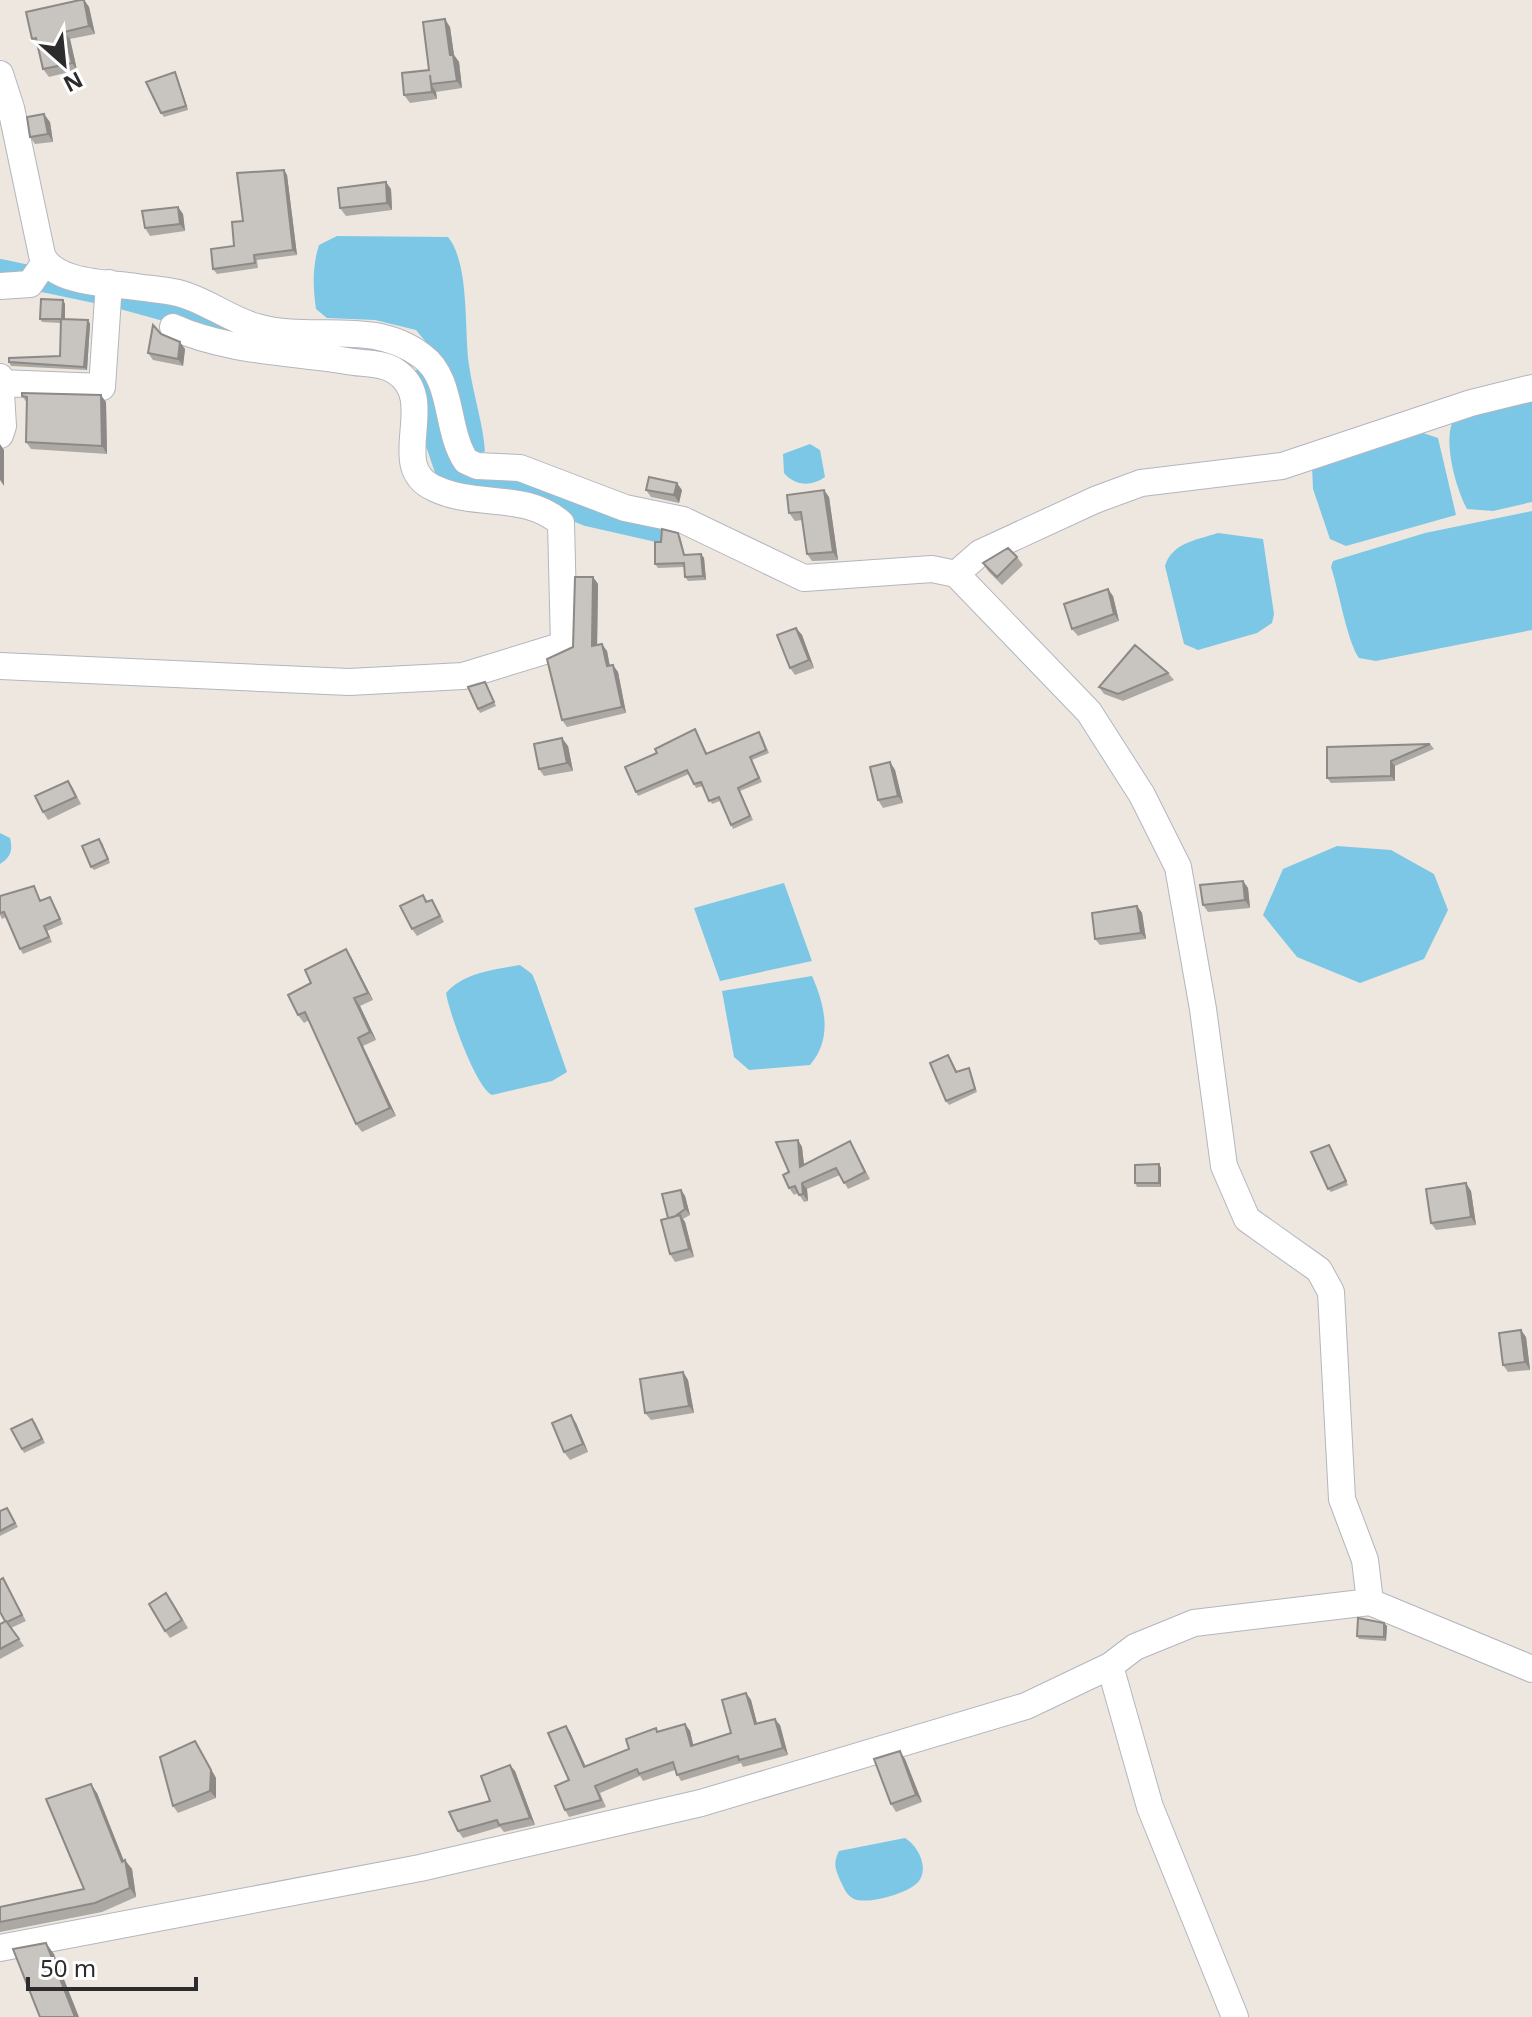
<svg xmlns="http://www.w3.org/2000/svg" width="1532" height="2017" font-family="'Noto Sans',sans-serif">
	<rect width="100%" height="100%" fill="#ede7e0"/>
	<path fill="#7cc7e5" d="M337,236L448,237C470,264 464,331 469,365C473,394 483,423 485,451L478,455L468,448L431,348L416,330L375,320L327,318L316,309C313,288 312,267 319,245Z
		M1532,397V502L1493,511L1467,509C1456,489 1444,445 1452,423Z
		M1420,432L1438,438L1456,515L1346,546L1330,539L1313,489L1312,466Z
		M810,444L820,450L825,477C811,487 795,486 784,473L783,454Z
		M1532,511V630L1376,661L1359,658C1347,641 1339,591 1331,567L1333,561L1425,533Z
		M1218,533L1263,539L1274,614L1272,623L1257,633L1198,650L1184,644L1165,566C1172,543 1196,540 1218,533Z
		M0,833L10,838C13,850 11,857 0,864Z
		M1337,846L1391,850L1434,874L1448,910L1424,959L1360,983L1297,957L1263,915L1283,869Z
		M784,883L812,961L720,981L694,908Z
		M520,965L532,974L536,983L567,1072L552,1081L492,1095C476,1088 449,1012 446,993C465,972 493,970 520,965Z
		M812,976C825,1005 833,1039 810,1065L749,1070L734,1057L722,991Z
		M905,1838C918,1846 929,1867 919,1881C910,1893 868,1905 854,1899C846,1895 844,1888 840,1880C835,1868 833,1863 839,1851Z"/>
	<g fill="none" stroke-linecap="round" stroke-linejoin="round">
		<path stroke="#7cc7e5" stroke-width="24" d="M0,271L114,295L252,333
			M417,382L446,468L460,476L522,487L587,514L662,531"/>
		<g stroke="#b3b6be" stroke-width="28">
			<path id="minor" d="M0,74L11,108L42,255C54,284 110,283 136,287C150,289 165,290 178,293C206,300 230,320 257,327C312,343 372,318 422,356C454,379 445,430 466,461L477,466L520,468L625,508L683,520L804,578L932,569L956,574L1089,712L1142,795L1178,867L1203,1009L1224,1166L1247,1219L1319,1270L1331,1292L1342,1499L1365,1560L1370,1602
				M0,286L30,284L45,262
				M0,377L3,426L0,435
				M0,383L102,387L109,283
				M956,574L980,553L1095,500L1141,483L1282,466L1471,403L1532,388
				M0,666L349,682L463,676L564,645L561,523C524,491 478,509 434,488C385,466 441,400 395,371C382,362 361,364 347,361C290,352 226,351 173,327
				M1110,1666L1135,1647L1194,1623L1370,1602L1532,1669
				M0,1948L420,1868L701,1803L1026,1706L1110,1666L1150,1807L1235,2017"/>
		</g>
		<use href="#minor" stroke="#fff" stroke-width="26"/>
	</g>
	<path fill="#aca9a4" d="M84,0L89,7L95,34L70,39L77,70L49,77L43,69L37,47L32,39Z
		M450,27L454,55L459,62L462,88L436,92L437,99L410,103L404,95L429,70Z
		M177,76L188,110L164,117L161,113Z
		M50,122L53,142L35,144L30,137Z
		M284,170L287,175L297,255L257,260L258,268L217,274L213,269L234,246L243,221Z
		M391,189L392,210L346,216L340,208Z
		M178,207L183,214L185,231L150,236L145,228Z
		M63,300L65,304V319L88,320L90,324L87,370L11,366L9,362L60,356L61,323L42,322L40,319Z
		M161,334L185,349L183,366L153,360L148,353Z
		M22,396L106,402L107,454L31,449L26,442L27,403Z
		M646,490H682L679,503L651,497Z
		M829,497L838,560L812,561L807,554L802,520L795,521L789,513Z
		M680,536L685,555L701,554L704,558L706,580L688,581L685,577L684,567L658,568L655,564L661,542Z
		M1017,557L1023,565L1002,585L988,571L983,563Z
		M593,577L598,584L597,645L607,651L610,666L618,672L626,713L567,727L562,720L573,647Z
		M1113,596L1119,621L1078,636L1072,629Z
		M796,628L802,635L814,668L795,675L790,668Z
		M1168,673L1174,680L1123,701L1104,694L1099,687Z
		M485,682L496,706L480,713L478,709Z
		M695,729L707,753L762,736L769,753L752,760L762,782L740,791L753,820L733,829L720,801L712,804L703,786L696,788L689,774L638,796L636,792L657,753Z
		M1430,744L1434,749L1395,766V781L1331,783L1327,778Z
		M568,746L573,771L544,776L539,769Z
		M890,762L895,770L903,803L883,808L878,800Z
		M68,781L73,788L81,804L48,820L43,812Z
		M102,842L110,863L94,870L91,867Z
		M1243,881L1248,888L1250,908L1208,912L1203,905Z
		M34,886L41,901L50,897L63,924L47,931L52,942L23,954L20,949L6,917L2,919L0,915V896Z
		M423,895L428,902L432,900L444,922L417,936L412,929Z
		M1137,906L1142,913L1146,939L1100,945L1095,939Z
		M346,949L351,957L373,1000L360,1006L376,1040L363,1046L396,1116L362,1132L356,1124L309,1020L304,1023L298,1015L311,983Z
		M950,1058L957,1071L971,1072L977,1092L949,1105L946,1101Z
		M798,1140L802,1147L804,1165L854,1148L870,1179L848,1189L840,1175L807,1189L808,1201L804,1202L798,1193L794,1195L789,1188V1172Z
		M1329,1145L1348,1185L1331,1192L1328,1189Z
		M1159,1164L1161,1168V1187H1137L1135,1183Z
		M681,1190L685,1196L690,1215L683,1219L685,1222L694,1257L675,1262L670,1254L668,1218Z
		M1471,1191L1476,1225L1436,1230L1431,1223Z
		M1526,1337L1530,1370L1508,1372L1503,1365Z
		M683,1372L688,1380L694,1413L651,1420L645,1413Z
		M35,1422L45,1443L24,1453L22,1449Z
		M576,1423L588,1452L570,1460L564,1452Z
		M0,1511L10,1512L18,1527L0,1536Z
		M3,1578L26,1621L11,1628L24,1646L0,1659V1624L5,1621Z
		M172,1601L188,1628L170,1638L165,1631Z
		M1384,1623L1387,1626L1386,1641L1359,1639L1357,1636Z
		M746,1693L751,1700L757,1724L780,1725L788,1755L743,1767L741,1763L681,1781L675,1770L643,1781L640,1776L600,1793L606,1807L569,1817L565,1810L569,1780L566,1726L570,1732L586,1767L629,1749L658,1731L685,1724L690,1731L693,1745L731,1733Z
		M195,1741L216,1778V1798L178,1813L173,1806Z
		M905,1759L922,1802L896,1812L891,1804Z
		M515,1771L535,1825L504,1832L500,1827L463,1838L458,1831L490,1801Z
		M97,1793L124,1861L132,1869L136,1897L102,1912L0,1932V1907L84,1889Z"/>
	<path fill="#8c8986" d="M84,0L89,7L95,34L89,26Z
		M445,19L450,27L454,55L459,62L462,88L457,81L450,55Z
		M64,32L70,39L77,70L72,63Z
		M175,72L177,76L188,110L186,106Z
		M430,75L431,84L436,92L437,99L432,92Z
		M44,114L50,122L53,142L48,134Z
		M284,170L287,175L297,255L293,250Z
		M386,182L391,189L392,210L387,203Z
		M178,207L183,214L185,231L180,224Z
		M63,300L65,304V323L62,319Z
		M88,320L90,324L87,370L84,367Z
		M180,342L185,349L183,366L178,359Z
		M101,395L106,402L107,454L102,446Z
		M0,444L4,450V486L0,480Z
		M677,483L682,490L679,503L674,495Z
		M824,490L829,497L838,560L833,552Z
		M701,554L704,558L706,580L703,576Z
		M593,577L598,584L597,653L592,646Z
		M1108,589L1113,596L1119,621L1114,614Z
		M796,628L802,635L814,668L809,660Z
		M602,644L607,651L611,673L607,666Z
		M613,665L618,672L626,713L622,707Z
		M562,738L568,746L573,771L567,763Z
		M1391,761L1395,766V781L1391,776Z
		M890,762L895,770L903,803L898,796Z
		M1243,881L1248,888L1250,908L1245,900Z
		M1137,906L1142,913L1146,939L1141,933Z
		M346,949L351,957L373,1000L368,993Z
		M354,998L360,1006L376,1040L370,1032Z
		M358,1038L363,1046L396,1116L390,1108Z
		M798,1140L802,1147L805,1173L800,1167Z
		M1159,1164L1161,1168V1187L1159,1183Z
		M802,1183L807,1189L808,1201L803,1194Z
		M1466,1183L1471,1191L1476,1225L1471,1217Z
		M681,1190L685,1196L690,1215L685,1209Z
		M680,1215L685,1222L694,1257L689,1249Z
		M1521,1330L1526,1337L1530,1370L1525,1362Z
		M683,1372L688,1380L694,1413L689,1406Z
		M571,1415L576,1423L588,1452L583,1444Z
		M1384,1623L1387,1626L1386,1641L1384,1637Z
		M746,1693L751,1700L759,1731L755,1724Z
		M775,1719L780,1725L788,1755L783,1748Z
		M685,1724L690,1731L695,1752L691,1746Z
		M566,1726L570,1732L589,1774L584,1767Z
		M195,1741L216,1778V1798L210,1791Z
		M900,1751L905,1759L922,1802L916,1795Z
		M510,1765L515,1771L535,1825L530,1818Z
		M91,1784L97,1793L127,1869L125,1860L132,1869L136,1897L130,1888L122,1862Z
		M46,1943L54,1954L79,2017H75Z"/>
	<path fill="#c8c4bf" stroke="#8c8986" stroke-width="2" d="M80,0H84L89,26L64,32L72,63L43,69L36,38L32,39L26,12Z
		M445,19L450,55H453L457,81L431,84L430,75L432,92L404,95L402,73L429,70L423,22Z
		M175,72L186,106L161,113L146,82Z
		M44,114L48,134L30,137L27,117Z
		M284,170L293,250L254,255L255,263L213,269L211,249L234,246L232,222L243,221L237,173Z
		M386,182L387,203L340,208L338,188Z
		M178,207L180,224L145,228L142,211Z
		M41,299L63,300L62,319L88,320L84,367L9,362V358L60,356L61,319H40Z
		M153,325L161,334L180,342L178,359L148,353Z
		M22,393L101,395L102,446L26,442L27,397L22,396Z
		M649,477L677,483L674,495L646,490Z
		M824,490L833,552L807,554L801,512L789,513L787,495Z
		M662,529L678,533L684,555L701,554L703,576L685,577L684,563L655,564V542H661Z
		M1008,548L1017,557L997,577L983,563Z
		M575,577H593L592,646L602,644L607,666L613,665L622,707L562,720L547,659L573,647Z
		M1108,589L1114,614L1072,629L1064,604Z
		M796,628L809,660L790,668L777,635Z
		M1135,645L1168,673L1118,694L1099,687Z
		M485,682L494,702L478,709L468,687Z
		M695,729L706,754L759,732L766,750L750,757L759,778L738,788L750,816L731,825L719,797L709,801L701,782L694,784L687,770L636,792L625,767L657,753L655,749Z
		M562,738L567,763L539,769L534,744Z
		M1430,744L1391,761V776L1327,778V747Z
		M890,762L898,796L878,800L870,767Z
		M68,781L76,797L43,812L35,796Z
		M99,839L108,859L91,867L82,846Z
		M1243,881L1245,900L1203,905L1200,885Z
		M34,886L40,901L50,897L60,919L44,926L49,937L20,949L4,912L0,913V896Z
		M423,895L426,902L432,900L440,916L412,929L400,906Z
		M1137,906L1141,933L1095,939L1092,913Z
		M346,949L368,993L354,998L370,1032L358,1038L390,1108L356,1124L305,1012L298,1015L288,995L311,983L305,970Z
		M948,1055L956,1072L969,1068L975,1089L946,1101L930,1063Z
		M798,1140L800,1167L850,1141L865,1172L844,1183L836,1168L802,1183L803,1194L799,1195L795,1186L789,1188L783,1175L789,1172L776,1142Z
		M1329,1145L1346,1181L1328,1189L1311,1152Z
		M1159,1164V1183H1135V1165Z
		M1466,1183L1471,1217L1431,1223L1426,1189Z
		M681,1190L685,1209L674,1217L668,1218L662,1194Z
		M680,1215L689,1249L670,1254L661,1220Z
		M1521,1330L1525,1362L1503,1365L1499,1333Z
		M683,1372L689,1406L645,1413L640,1379Z
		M571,1415L583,1444L564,1452L552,1423Z
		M32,1419L42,1439L22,1449L11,1429Z
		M7,1508L15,1523L0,1531V1511Z
		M3,1578L22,1615L7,1622L5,1621L0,1612V1580Z
		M166,1593L182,1620L165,1631L149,1604Z
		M1358,1618L1384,1623V1637L1357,1636Z
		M6,1621L19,1639L0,1649V1624Z
		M746,1693L755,1724L775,1719L783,1748L739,1760L738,1756L677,1775L673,1762L639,1774L637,1769L595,1786L601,1800L565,1810L555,1786L569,1780L548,1733L566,1726L584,1767L629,1749L626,1739L656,1728L657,1732L685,1724L691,1746L731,1733L722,1700Z
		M195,1741L211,1770L210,1791L173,1806L160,1757Z
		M900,1751L916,1795L891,1804L874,1759Z
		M510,1765L530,1818L499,1825L497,1820L458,1831L449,1812L490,1801L481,1776Z
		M91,1784L122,1862L125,1860L130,1888L95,1903L0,1922V1907L84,1889L46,1799Z
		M46,1943L75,2017H40L13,1949Z"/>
	<g transform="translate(64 64) rotate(153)" stroke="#ffffff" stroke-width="6" paint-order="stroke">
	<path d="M0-6L14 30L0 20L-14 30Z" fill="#2c2c2c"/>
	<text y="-12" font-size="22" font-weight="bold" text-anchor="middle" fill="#2c2c2c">N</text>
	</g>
	<path d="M28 1977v12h168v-12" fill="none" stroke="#2c2c2c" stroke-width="4"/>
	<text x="40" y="1977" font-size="24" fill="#2c2c2c" stroke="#ffffff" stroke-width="6" paint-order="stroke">50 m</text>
</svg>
